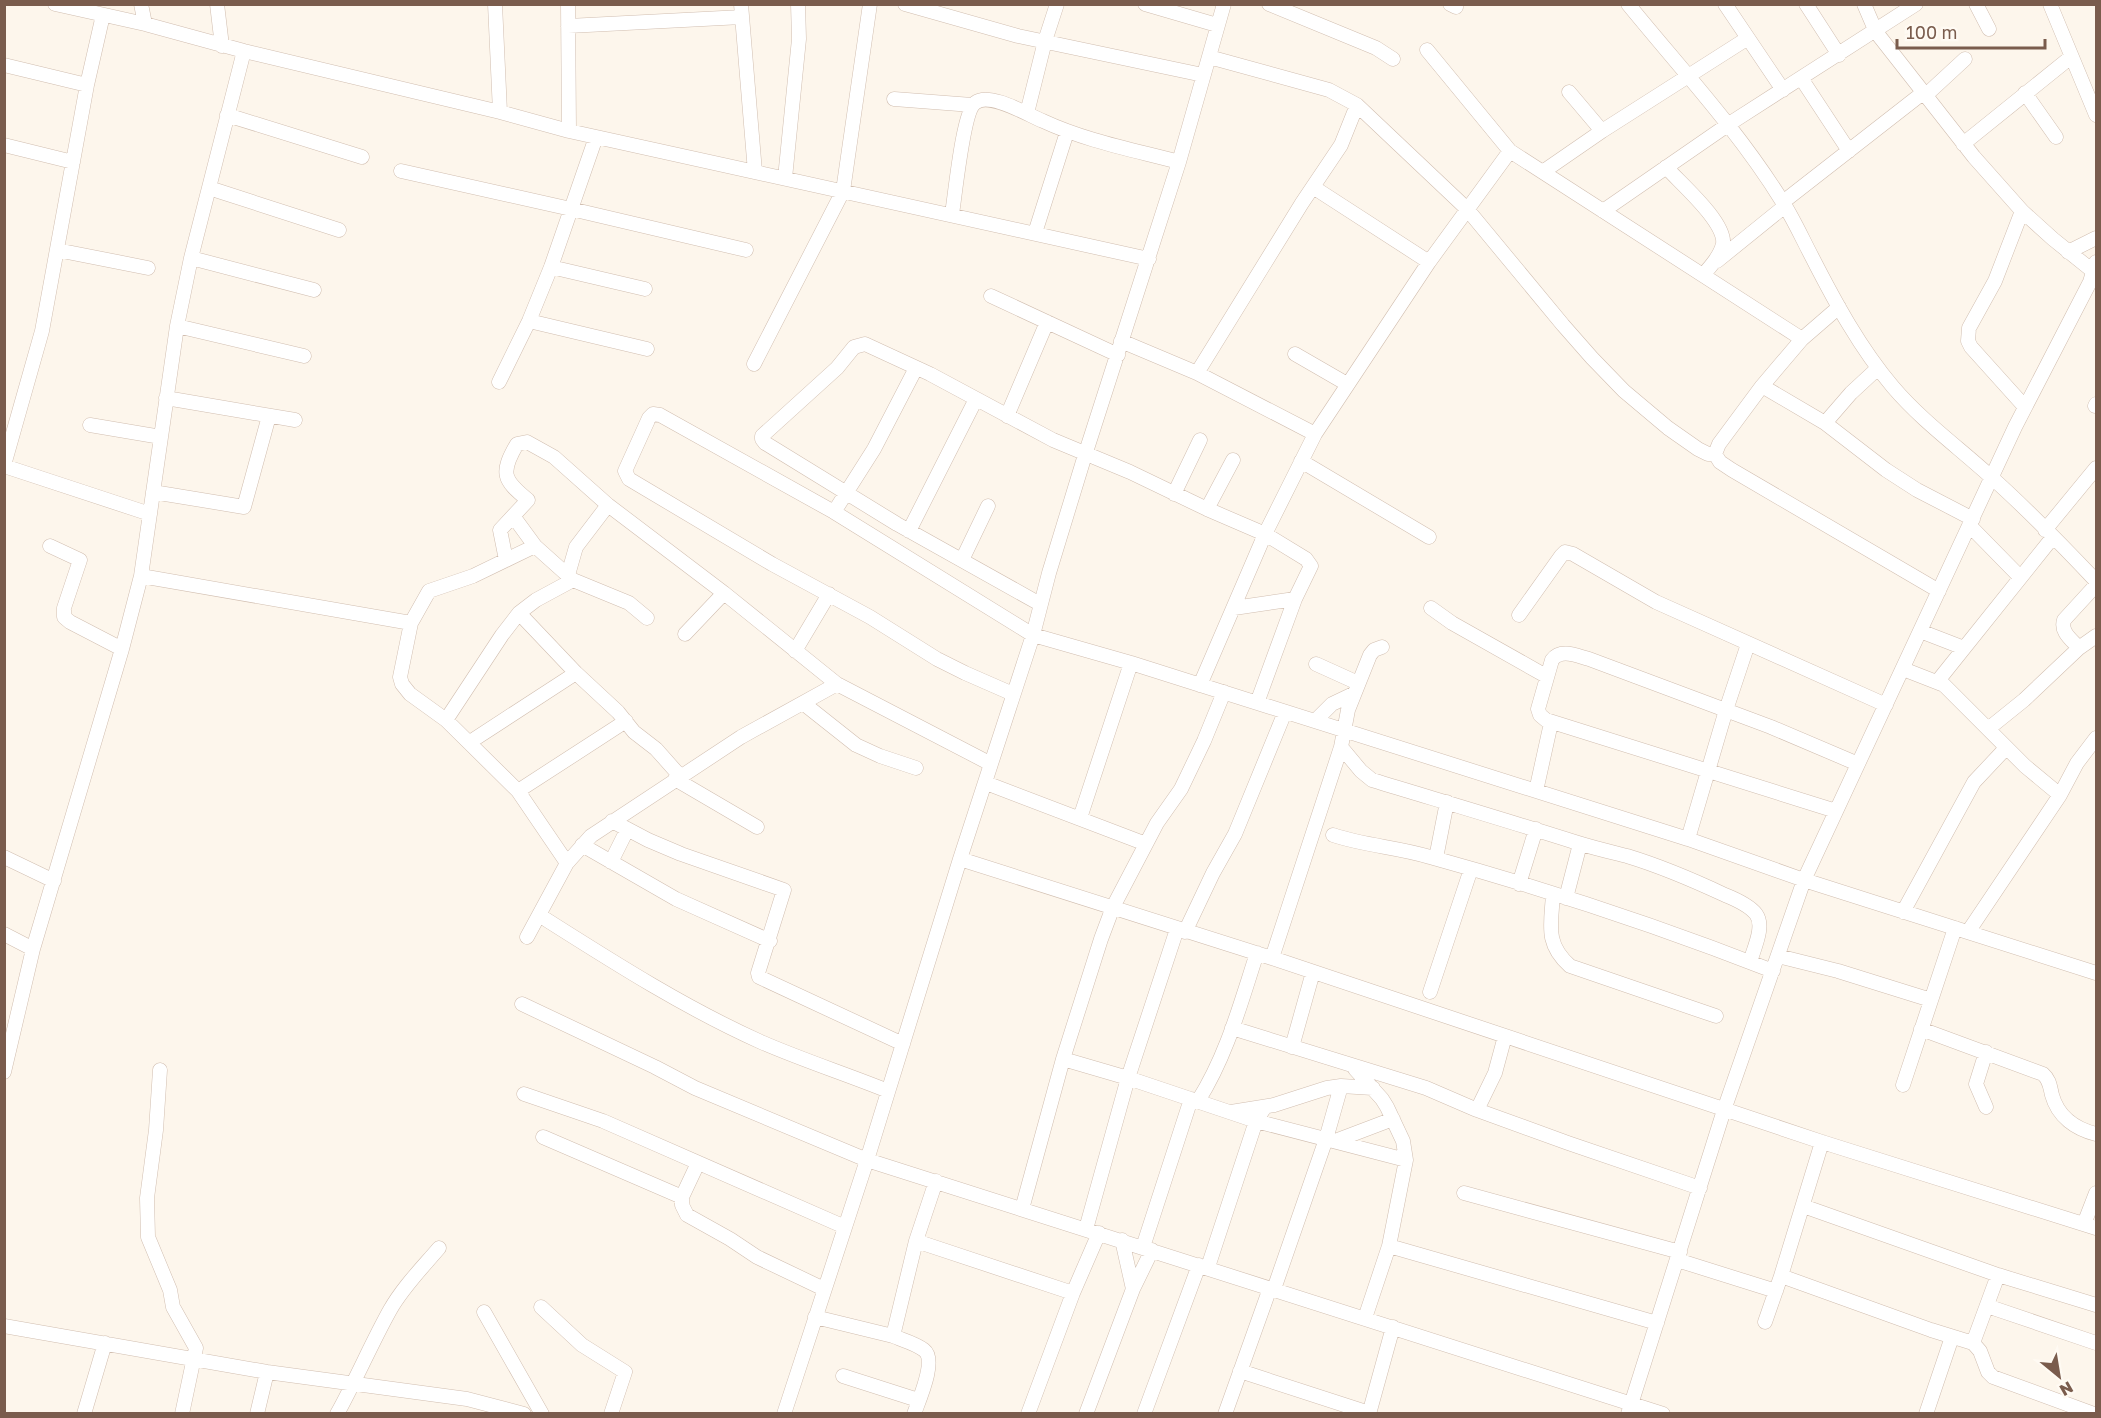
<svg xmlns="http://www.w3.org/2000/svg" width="2101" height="1418" font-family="'Golos Text',sans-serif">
	<rect width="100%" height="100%" fill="#fdf6ec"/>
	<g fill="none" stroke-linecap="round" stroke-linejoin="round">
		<g stroke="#d1beb0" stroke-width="15">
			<path id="minor" d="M55,4L145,24L244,51L500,112L569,131L1149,259
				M141,4L145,24
				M217,4L222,46
				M495,4L500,112
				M568,4L569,131
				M741,4L755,172
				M905,4L1018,36L1203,75
				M1145,4L1217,25
				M1269,4L1376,48L1393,59
				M1450,4L1456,7
				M1628,4C1681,69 1738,130 1782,201C1793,218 1802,238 1812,257C1835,302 1860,348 1893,387C1921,420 1958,447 1990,476C2027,509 2062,545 2096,581
				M1725,4L1783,90
				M1806,4L1839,55
				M1864,4L1876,32L1974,157L2022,211L2053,239L2094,272
				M1976,4L1989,29
				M2050,4L2096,115
				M568,26L742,17
				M1427,50L1510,151L1802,339
				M1209,57L1329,90L1357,105L1467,209L1563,325L1592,358L1624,391L1668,428L1698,449L1708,454H1715
				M4,65L87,85
				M1801,78L1849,151
				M1569,92L1602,131
				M2025,93L2056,137
				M1926,95L1965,59
				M894,99L972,105
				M1027,113L1045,41L1057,4
				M227,115L362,157
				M1963,144L2071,57
				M4,145L73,162
				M1666,167C1680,183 1726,222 1723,244C1720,256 1711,266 1703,275
				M401,171L571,209L746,250
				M1544,171L1602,131L1748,38
				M785,178L799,39L798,4
				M1313,187L1429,262
				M209,188L339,230
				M1783,202L1924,92
				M1603,211L1729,124L1916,4
				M2022,211L1995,281L1969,328L1968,341L1971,347L2025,407
				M952,214C955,196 963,112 975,103C989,91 1028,115 1043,121C1086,141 1134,150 1179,162
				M1035,233L1067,132
				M57,250L148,268
				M2068,252L2096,238
				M191,258L314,290
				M1717,261L1785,206
				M551,267L645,289
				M991,296L1118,355
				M1839,307L1802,339L1762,386L1719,444L1715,454L1720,462L1732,470L1939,591
				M529,321L647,349
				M177,326L304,356
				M1121,341L1197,373L1315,434
				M1295,354L1347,384
				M754,364L843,191L870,4
				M1197,373L1302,203L1341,145L1357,105
				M499,382L529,321L551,267L596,137
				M1762,386L1825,423L1886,470L1917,490L1973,519
				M166,398L295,420
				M2095,406L2096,404
				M1007,416L1047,322
				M1825,423L1851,393L1878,368
				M90,425L161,437
				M1301,461L1429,537
				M4,465L42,331L87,85L103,15
				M4,466L150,514
				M153,492L244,507L269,416
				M1174,494L1200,440
				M1207,509L1233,460
				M834,512L874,449L916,368
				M513,516L535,546L573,580
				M1970,526L2020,577
				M2045,530L2096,468
				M909,531L976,399
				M50,546L80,560L64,608V617L70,622L122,649
				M535,546L473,576L429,591L411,623L400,677L402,684L410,694L446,720L518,791L567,863
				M506,560L500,530L528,500C503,480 500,473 517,444L527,442L554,457L608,505L724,593L837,684L991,764
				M962,560L988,506
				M568,575L576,547L608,505
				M141,576L411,623
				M1040,604L897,524L765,443L762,439V436L837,368L854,347L865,344L930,374L1053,440L1130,472L1207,509L1265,534L1306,559L1311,566L1295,599L1257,703
				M1234,608L1295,599
				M1431,608L1452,623L1546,676
				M519,613L576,673L618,712L634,732L656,749L680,776
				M1519,615L1561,556L1565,552L1573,554L1656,602L1886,705
				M1920,631L1964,648
				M685,634L724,593
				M2079,648L2096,636
				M795,651L829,594
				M1316,664L1358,683
				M1903,669L1944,685L2025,766L2060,795
				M1937,682L2053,537
				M1200,685L1265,534L1315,434L1429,262L1510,151
				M1013,694L965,673L937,659L870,617L772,564L629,479L625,471L649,418L653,414L660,415L834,512L1033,635L1131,663L1688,839L1804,880L2096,973
				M803,703L856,745L880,756L916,768
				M446,720L502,635L519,613L536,600L573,580L629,603L647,618
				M1315,721L1332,704L1353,694
				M1988,729L2024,700L2079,648C2072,640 2060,632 2064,620L2096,585
				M470,742L576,673
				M1341,747L1361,771L1372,780C1441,801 1509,821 1578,843C1594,848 1611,852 1627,856C1660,866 1693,880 1725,895C1735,899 1749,905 1756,914C1765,926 1754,948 1750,962
				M675,779L757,827
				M986,783L1146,844
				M518,791L626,721
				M1536,791L1551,723
				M1836,811L1546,720L1540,715L1538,709L1552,660C1561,648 1577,656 1589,659L1771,727L1858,764
				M1080,818L1131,663
				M612,821L648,840L681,854L784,890L758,973L759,977L903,1044
				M1333,835C1366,846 1397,847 1430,857C1546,889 1661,927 1773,971
				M1688,839L1726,710L1748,644
				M582,845L676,899L770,941
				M4,857L54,881
				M1436,858L1447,802
				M960,859L1272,958L1822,1142L2096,1228
				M611,862L627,830
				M1519,884L1536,829
				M1553,895C1551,925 1545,944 1570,966L1716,1016
				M1566,898L1580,844
				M1903,912L1974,782L2006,748
				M539,915C610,960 683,1007 761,1042C802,1060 846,1074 888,1091
				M1185,932L1213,873L1235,834L1285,712
				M1968,932L2060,795L2077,763L2096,738
				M4,934L33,949
				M527,937L567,863L591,836L741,737L837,684
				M1778,956L1838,971L1931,1000
				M1272,958L1341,747L1348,710L1370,655L1374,650L1382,647
				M1430,992L1471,869
				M522,1004L655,1067L695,1088L867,1160L1663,1414
				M1232,1028L1426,1088L1477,1110L1568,1143L1700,1188
				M1921,1029L2043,1074C2050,1080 2050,1087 2052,1095C2058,1117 2076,1129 2096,1134
				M1292,1047L1313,972
				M1986,1052L1976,1084L1986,1107
				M1063,1059L1128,1078L1256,1121L1406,1160
				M1355,1069L1382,1099L1387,1107L1403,1141L1406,1160L1389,1246L1365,1318
				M160,1070L156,1130L147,1198L148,1237L170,1290L173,1307L196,1348L182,1414
				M4,1072L33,949L122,649L141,576L177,326L191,258L244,51
				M1903,1085L1955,928
				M524,1094L603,1121L845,1227
				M1198,1101C1227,1055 1240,1005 1257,953
				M1477,1110L1495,1073L1505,1036
				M1231,1112L1274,1105L1327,1088L1341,1086L1373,1088
				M543,1137L682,1197
				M1335,1141L1393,1119
				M698,1163L682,1197V1205L687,1215L730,1239L757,1257L824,1289
				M1464,1193L1680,1252
				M1803,1206L1998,1275L2096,1305
				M1022,1209L1063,1059L1101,939L1113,907L1157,823L1181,789L1204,741L1224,692
				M2084,1224L2096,1193
				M1086,1229L1128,1078L1177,929
				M1122,1240L1133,1289
				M916,1241L1073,1293
				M1389,1246L1657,1323
				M1143,1247L1191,1099
				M1677,1260L1776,1291
				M1208,1267L1256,1121L1265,1107
				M1781,1276L1931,1330L1973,1343L1980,1351L1988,1372L1993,1377L2094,1414
				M1274,1289L1326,1139L1341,1086
				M1987,1306L2096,1343
				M541,1307L582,1345L625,1372L611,1414
				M484,1312L542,1414
				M815,1317L893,1336
				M1765,1322L1781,1276L1822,1142
				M4,1326L267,1372L467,1399L524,1414
				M1973,1343L1998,1275
				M1240,1371L1369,1413
				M843,1376L918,1400
				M84,1414L105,1343
				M257,1414L267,1372
				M337,1414C356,1380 371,1344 390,1310C403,1287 422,1268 439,1248
				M784,1414L867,1160L960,859L1033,635L1049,573L1085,455L1179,162L1224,4
				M914,1414C919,1400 937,1360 924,1350C915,1343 902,1340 893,1336L916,1241L936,1181
				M1028,1414L1073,1293L1099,1233
				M1086,1414L1133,1289L1152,1250
				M1144,1414L1199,1265
				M1225,1414L1270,1288
				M1369,1414L1393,1327
				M1628,1414L1724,1110L1804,880L2015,427L2090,282L2096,262
				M1926,1414L1952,1337"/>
		</g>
		<use href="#minor" stroke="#fff" stroke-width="14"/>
	</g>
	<rect width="2101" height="1418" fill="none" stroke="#7a5c4d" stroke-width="12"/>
	<g transform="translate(2059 1376) rotate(150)" stroke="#fffaf3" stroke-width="4.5" paint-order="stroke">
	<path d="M0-4.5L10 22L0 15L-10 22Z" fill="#7a5c4d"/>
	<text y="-9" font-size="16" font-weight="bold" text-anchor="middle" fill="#7a5c4d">N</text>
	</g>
	<path d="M1897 39v9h148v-9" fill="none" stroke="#7a5c4d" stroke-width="3"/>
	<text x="1906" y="39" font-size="18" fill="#7a5c4d" stroke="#fffaf3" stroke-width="4.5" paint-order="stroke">100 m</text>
</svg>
